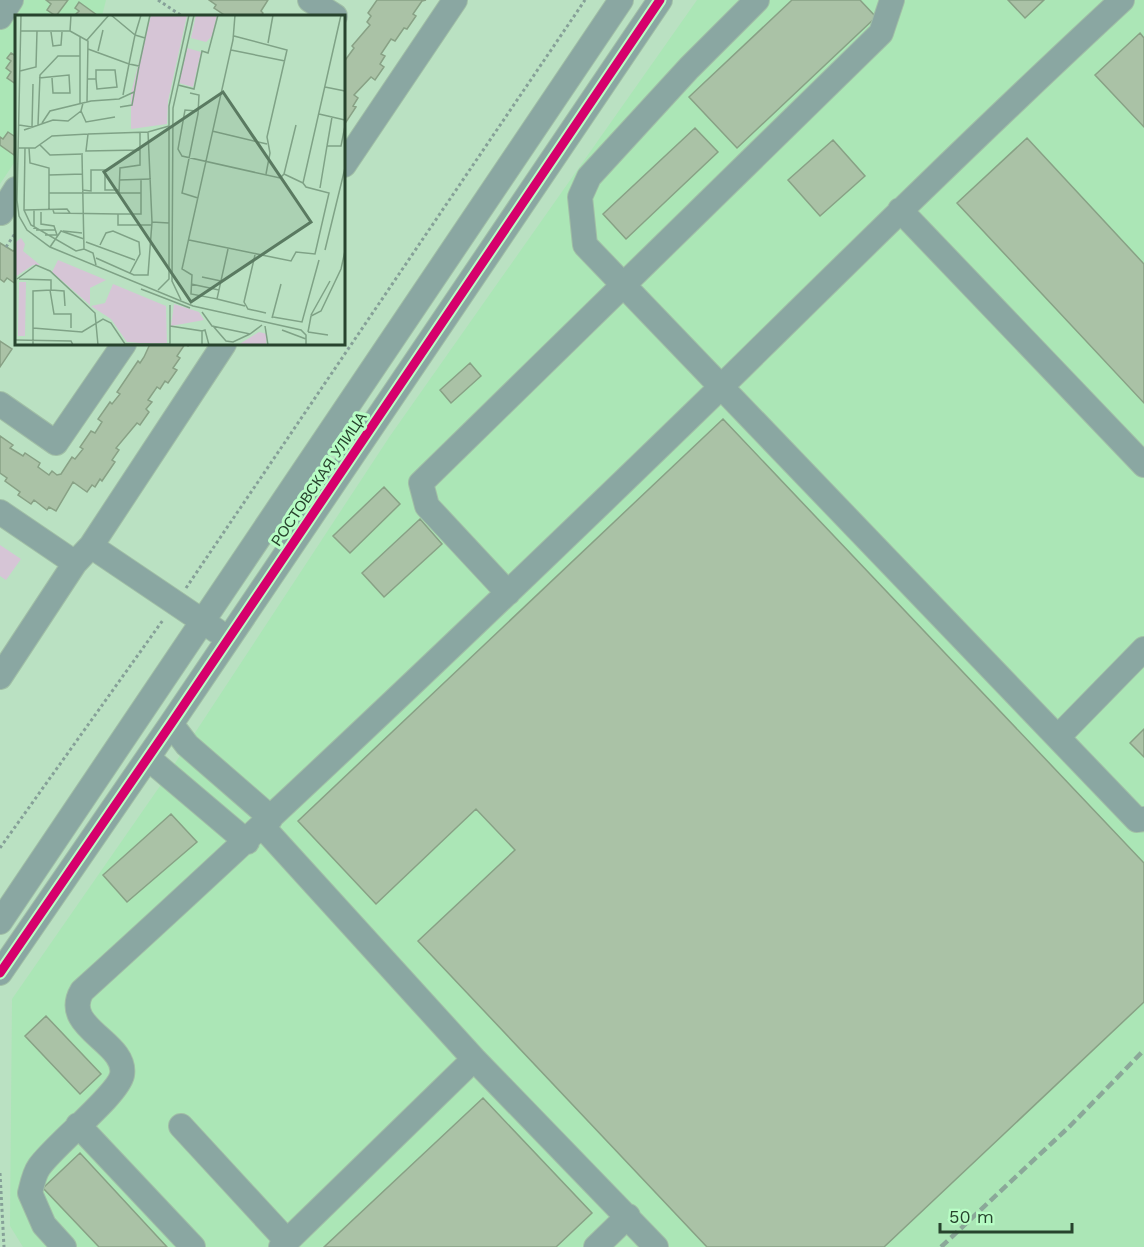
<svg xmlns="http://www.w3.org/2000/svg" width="1144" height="1247" font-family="'Work Sans',sans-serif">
	<rect width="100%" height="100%" fill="#bae1c2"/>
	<path fill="#abe6b6" d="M0,0H106L102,16H16V160L0,184Z
		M697,0H1144V1247H23L10,1226L12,999L160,786L390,436Z"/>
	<path fill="#d6c5d6" d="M0,545L21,559L6,580L0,576Z"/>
	<path fill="#aac2a6" stroke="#88a185" stroke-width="1.5" d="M46,0H68L56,16L47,10L51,4Z
		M209,0H268L261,11L263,13L261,16H226L214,8L216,5Z
		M377,0H426L422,1L413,14L416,16L407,29L404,28L395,41L391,39L381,54L385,56L380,64L384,67L375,80L371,77L354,95L358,98L353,106L356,107L346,122L344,120V57L346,59L354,48L352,46L370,25L367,22L371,16L368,13Z
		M792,0H860L876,17L737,148L689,97Z
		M1008,0H1044L1025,18Z
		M79,2L97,15L96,16H74L79,11L75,8Z
		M1140,33L1144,38V127L1095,75Z
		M11,53L16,56V84L7,78L11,72L6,68L11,61L7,58Z
		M695,128L718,152L626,239L603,214Z
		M8,132L14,136L16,132L14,155L0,145V137L3,139Z
		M1027,138L1144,264V403L957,203Z
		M833,140L865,176L820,216L788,180Z
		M0,243L13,251L16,249V284L7,278L4,282L0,279Z
		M0,341L12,349L0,367Z
		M150,344H189L188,346L185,344L177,356L180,358L173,368L177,370L168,383L165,381L160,389L157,387L148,400L152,402L146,409L149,412L140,425L137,423L116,448L119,450L112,460L115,462L102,481L100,479L95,487L92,485L87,492L73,482L56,511L49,507L47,510L34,500L31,504L18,495L20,492L5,481L7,478L0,473V436L13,445L10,448L23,456L25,453L40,463L38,467L49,475L52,471L57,475L61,474L72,457L75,459L83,449L80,447L91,431L95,433L102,422L98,419L110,402L112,404L120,394L117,392L138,361L140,363L144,357Z
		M470,363L481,376L451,403L440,390Z
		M723,419L1144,863V1002L884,1247H707L418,941L515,850L476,809L376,904L298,821Z
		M384,487L400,504L350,553L333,536Z
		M420,519L442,544L384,597L362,573Z
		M1144,729V757L1130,743Z
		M171,814L197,842L127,902L103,875Z
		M46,1016L101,1074L80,1094L25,1036Z
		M483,1098L592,1213L556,1247H324Z
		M80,1153L167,1247H99L43,1188Z"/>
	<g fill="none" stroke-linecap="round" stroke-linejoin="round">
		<g stroke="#a0bea6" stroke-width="26">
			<path id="minor" d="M310,0L335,16
				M757,0L689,68L589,177L580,197L585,245L1137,820L1144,819
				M0,17L11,0
				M344,165L455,0
				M900,210L1144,465
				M1,213L16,189
				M0,404L56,443L124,344
				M0,512L75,563
				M91,546L224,344
				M508,593L427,506L421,483L881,33L892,0
				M0,677L75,563L91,546L217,631
				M171,724L187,745L271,818
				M1059,736L1144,649
				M148,758L247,842
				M262,826L474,1059L656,1247
				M0,922L621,0
				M0,973L171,724L660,0
				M78,1125L193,1247
				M181,1126L287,1241
				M64,1247L44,1225L30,1193C32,1185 34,1174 39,1167C54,1145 118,1095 122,1075C128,1042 60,1028 82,991C299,794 511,591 722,386C854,256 986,126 1122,0
				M281,1247L474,1059
				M596,1247L628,1216"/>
		</g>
		<path stroke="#86a098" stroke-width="3" stroke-dasharray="3 3" stroke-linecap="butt" d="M158,0L182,16
			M6,247L16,232
			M186,588L585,0
			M0,848L163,620
			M0,1173L4,1247"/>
		<use href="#minor" stroke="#8aa7a2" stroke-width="24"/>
		<path stroke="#8ba899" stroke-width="4.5" stroke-dasharray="9 4.5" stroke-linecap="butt" d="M941,1247L1070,1126L1144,1050"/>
		<g stroke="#b8fdc5" stroke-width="13">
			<path id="cycleway" d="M0,973L171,724L660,0"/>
		</g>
		<use href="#cycleway" stroke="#d6006c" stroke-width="9"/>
	</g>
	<g text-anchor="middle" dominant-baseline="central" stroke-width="6" stroke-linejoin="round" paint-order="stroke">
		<g font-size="15" fill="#27432d" stroke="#b8fdc5">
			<text transform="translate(319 479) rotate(-56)">РОСТОВСКАЯ УЛИЦА</text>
		</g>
	</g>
	<g transform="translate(15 15)">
		<rect width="330" height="330" fill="#bae1c2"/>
		<path d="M136,0H172L153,86L152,109L116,114V78ZM181,0H202L197,21L191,27L176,23ZM172,33L186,37L178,72L164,68ZM6,223L10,229L8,236L25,250H18L0,262V228ZM43,245L91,265L75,273V290L37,257ZM4,267H11L10,321H3ZM98,269L151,291L152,330L112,327L96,304L76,291L90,288ZM159,289L184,297L189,305L156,311ZM244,317L252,319L251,330H223Z" fill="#d6c5d6"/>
		<path fill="none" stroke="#7fa286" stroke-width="1.5" d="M6,0L2,185L4,201L12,215L35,232L178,291L286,315L291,320V330M56,0L55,16L73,26L72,87M126,0L120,20L130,23M6,16H55M36,17L38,31L46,30L47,17M219,21L272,35L252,122L255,138L251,159M65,22V88M72,25L94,0M253,28L258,0M73,34L114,49L120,20L96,0M216,35L270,46M83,36L88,15M5,56L21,52L22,16M24,63L54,60L55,78H38L37,63M73,64H81L82,74L102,72L100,55H81V64M163,70L179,74L187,36L193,38L203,0M310,72L330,76M175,78L184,80L183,99L167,178L183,183M108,80L114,49L124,51L135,0M68,88L66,96L71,107L100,102M105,92L117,90L124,51M182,96L170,95L163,134L167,141L265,163L269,159L281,110M304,99L330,105M27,108L35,96L76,86L104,84L119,77M4,110L17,112L18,69M23,110L25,60L43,41H65M9,115L38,105L53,106L66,96M197,116L252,129M133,117L137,207M73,119L133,117L154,111M25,130L35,140L68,139M312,131L317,102M3,133H20L37,121L73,119L71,136L125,135M10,133L9,195L16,210L61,236L69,234L78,238L81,250M14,133L15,148L34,153V195M67,140L69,234M269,159L288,168M34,160L68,159M104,165L136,164M126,165V199H103V210H136M305,173L312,131H326L330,111M67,175L76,176V155H90V175H104M34,178H126M104,179L105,153L125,150V117M9,195L52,194L55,198M19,195V214M38,195L39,198L103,199M26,197V209L39,211L42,220H30M21,215H40M48,216L67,218M174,225L276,246L281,237L300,239L314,178L291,172L288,168L326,0M71,227L120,245M85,230L91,218L98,216L124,227L125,239L115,258M35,232L46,216L69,224M213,234L202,284L176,279L177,260L167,254L218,25L220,0M310,235L330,153M240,240L229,287L233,294L251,298M81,243L119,260H133L137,207L154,208M187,262L206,266M2,264L21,250L35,256L80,298L83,330M4,264L36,265V275L18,276V330M176,269L204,275M126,274L175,293M35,275L39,299H56V313M36,275L49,276L50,291M143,275L154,264V91L174,0M202,284L230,291M166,285L157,266L158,93L179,0M155,290V329M187,297L197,311L235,319L247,310M296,300L315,266M258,302L287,307L304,245M257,303L266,269M155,311L187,316V330M198,311L211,326L218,327L235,319M250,311L253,330M18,313L67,317L88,304L96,308L110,329H155M267,315L291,324M187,316L190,315L194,330M293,317L296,301L306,296L326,254L330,236M293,317L313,320M0,325L56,326L58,330"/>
		<path fill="#5a7a61" fill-opacity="0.15" stroke="#5a7a61" stroke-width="3" d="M208,77L296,207L176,287L89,157Z"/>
		<rect width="330" height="330" fill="none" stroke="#27432d" stroke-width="3"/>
	</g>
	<path d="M940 1223v9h132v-9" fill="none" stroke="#27432d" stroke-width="3"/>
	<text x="949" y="1223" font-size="18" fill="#27432d" stroke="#b8fdc5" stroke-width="4.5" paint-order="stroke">50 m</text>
</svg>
